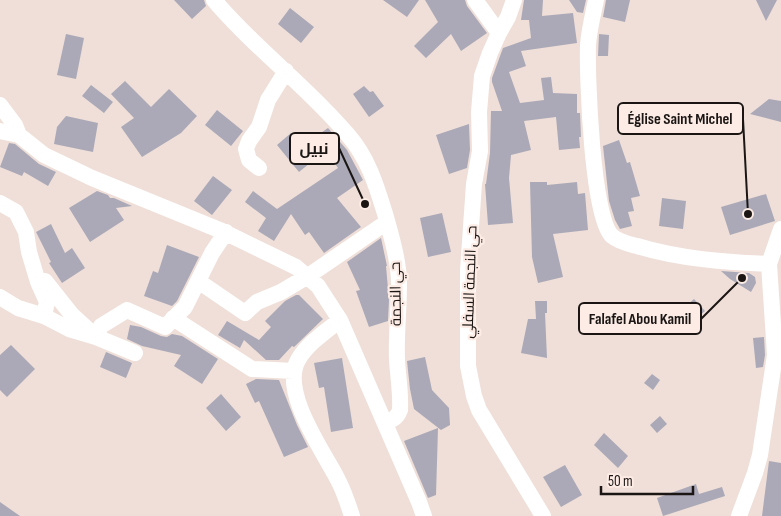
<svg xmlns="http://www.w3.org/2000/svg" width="781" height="516" font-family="'Sofia Sans Condensed',Cairo,sans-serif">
	<rect width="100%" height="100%" fill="#efdfd8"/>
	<path fill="#aba9b7" d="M174,0H204L206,6L192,19Z
		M383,0H419L407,17Z
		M425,0H465L467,6L487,33L461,51L451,34L426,58L414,46L438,22Z
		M524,0H543L542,16L573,13L577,43L521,51L526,66L509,72L520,103L544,100L541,78L551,77L553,93L577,94V113H580L581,137H579L580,148L559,150L556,117L524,121L531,150L511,155L509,178L513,223L488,225L485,184H486L490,153L491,111H502L492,82V78L503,48L531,38L529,20H521Z
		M569,0H586L583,13L577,12Z
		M606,0H630L625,22L603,17Z
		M756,0H777L766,21Z
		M290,8L314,27L301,43L278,24Z
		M66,34L84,38L76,79L57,75Z
		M599,34L609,35L608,56H598Z
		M125,81L151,107L169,89L197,116L181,133L142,157L121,127L134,118L111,94Z
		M91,85L113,102L104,113L82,96Z
		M364,86L370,92L373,91L384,106L369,117L353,94Z
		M769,99L781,101V122L750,114Z
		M217,110L243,131L231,146L205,125Z
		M66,116L98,123L93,152L54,144L57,127Z
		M469,124L470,150L467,168L449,174L436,135Z
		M328,128L347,150L363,180L337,198L361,227L324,253L309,232L305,235L291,214L274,241L258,231L266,218L245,202L253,191L277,209L338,168L326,150L299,172L277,145L291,133L302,146Z
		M619,140L627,163L630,162L640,196L631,198L634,211L628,212L632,226L620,229L615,220L609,201L603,146Z
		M9,143L15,144L39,164L56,172L48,186L24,172L22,176L0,167Z
		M213,176L232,190L212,215L194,201Z
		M530,182H547V185L577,182L578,194L585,193L588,230L553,234L563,277L538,283L532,257Z
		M97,191L108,195L110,198H114L132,206L116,208L124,220L90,242L69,208Z
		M766,194L775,221L730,235L721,207Z
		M662,198L686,201L683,229L659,226Z
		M442,213L451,252L428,257L420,218Z
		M51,224L65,253L72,248L85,268L62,283L49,263L51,262L36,232Z
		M381,238L387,266H386L389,300L388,321L369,327L356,291L360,290L347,262Z
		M167,245L199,257L177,301L172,306L144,296L153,271L158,273Z
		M721,271L749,273L755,277L756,283L751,292L730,279Z
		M296,295H299L323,319L294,347L292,346L279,360H266L244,340L240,348L218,335L227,321L259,340L271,327L265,321L285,301Z
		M694,299L705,311L682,331L671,319Z
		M535,301H547V313H545L547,358L521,353L528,319H536Z
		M130,325L141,327L161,336L167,337L172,334L182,336L218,359L202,384L174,366L181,355L142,346L127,339Z
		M764,337L765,355L763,367L756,368L753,338Z
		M11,345L35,369L7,397L0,390V355Z
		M106,352L132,363L126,378L100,367Z
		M425,357L432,390L449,408L450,425L441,430L414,409L410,389L407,361Z
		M342,358L353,428L331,432L324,387L319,388L314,363Z
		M652,374L660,380L653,390L644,383Z
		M256,379L279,380L297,425L308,447L284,457L259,401L255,403L246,384Z
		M221,394L241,417L226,431L206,408Z
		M660,416L667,424L657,433L650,425Z
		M438,428L436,495L428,498L404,441Z
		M604,433L628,456L618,468L594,445Z
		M769,461L781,463V516H762Z
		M565,465L582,495L561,507L543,477Z
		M696,484L699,494L722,487L725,496L663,516L657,498Z
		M0,502L20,516H0Z"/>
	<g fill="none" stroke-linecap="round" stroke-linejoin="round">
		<path stroke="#fff" stroke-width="16" d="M214,0C255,49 307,86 348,135C369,159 377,188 386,217C392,239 399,262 399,284C399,310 396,335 397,360C398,377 401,393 400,410C397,418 393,420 384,422
			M475,0L499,33L508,17L514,0
			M596,0C593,15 589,30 588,45C587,76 592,218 612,236C619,242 629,244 637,246C680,259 724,262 769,264
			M499,33L490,53L482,76L479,112L480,151L474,184L468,270V366L474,396L479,410L543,516
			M0,105L15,125L19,135
			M0,131L19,135L44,155L92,178L222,231L296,267L318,286L340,320L419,502L424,516
			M259,168L249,160L246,149L249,141L259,127L268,100L286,71
			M0,203L16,212L26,232L29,252L38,282L47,302L44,316L18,308L0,297
			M45,281L72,315L96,337L135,353
			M198,281L245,313L257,302L281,292L308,276L387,222
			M44,316L69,329L96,337L101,326L127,310L165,327L185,307L212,253L226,232
			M173,318L252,369L294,371
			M340,320C325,332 307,344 298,360C280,392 324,452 338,480C344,491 348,504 352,516
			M739,516L755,473L760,455L775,355L769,264L781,229"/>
	</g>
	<g text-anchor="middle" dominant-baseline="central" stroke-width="4.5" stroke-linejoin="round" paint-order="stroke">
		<g font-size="15" fill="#1b1614" stroke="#fcece5">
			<text transform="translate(470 282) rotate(-88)">حي النجمة السفلي</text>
			<text transform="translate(396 294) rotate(-91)">حي النجمة</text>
		</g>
	</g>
	<path fill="none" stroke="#1b1614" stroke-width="2" d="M748 214L743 119M365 204L339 148M742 278L701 319"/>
	<g fill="#1b1614" stroke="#fcece5" stroke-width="2">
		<circle cx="748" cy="214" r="5"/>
		<circle cx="365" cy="204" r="5"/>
		<circle cx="742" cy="278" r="5"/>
	</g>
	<g fill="#fcece5" stroke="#1b1614" stroke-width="2">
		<rect x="618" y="103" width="125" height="31" rx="5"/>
		<rect x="290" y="133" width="49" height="31" rx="5"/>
		<rect x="579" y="303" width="122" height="31" rx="5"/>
	</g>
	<g font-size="16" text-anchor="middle" font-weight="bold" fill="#1b1614">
		<text x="680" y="124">Église Saint Michel</text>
		<text x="314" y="154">نبيل</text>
		<text x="640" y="324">Falafel Abou Kamil</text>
	</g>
	<path d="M601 486v8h92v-8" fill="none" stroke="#1b1614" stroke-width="2.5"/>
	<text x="608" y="486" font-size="15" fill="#1b1614" stroke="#fcece5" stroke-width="4" paint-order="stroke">50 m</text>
</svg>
